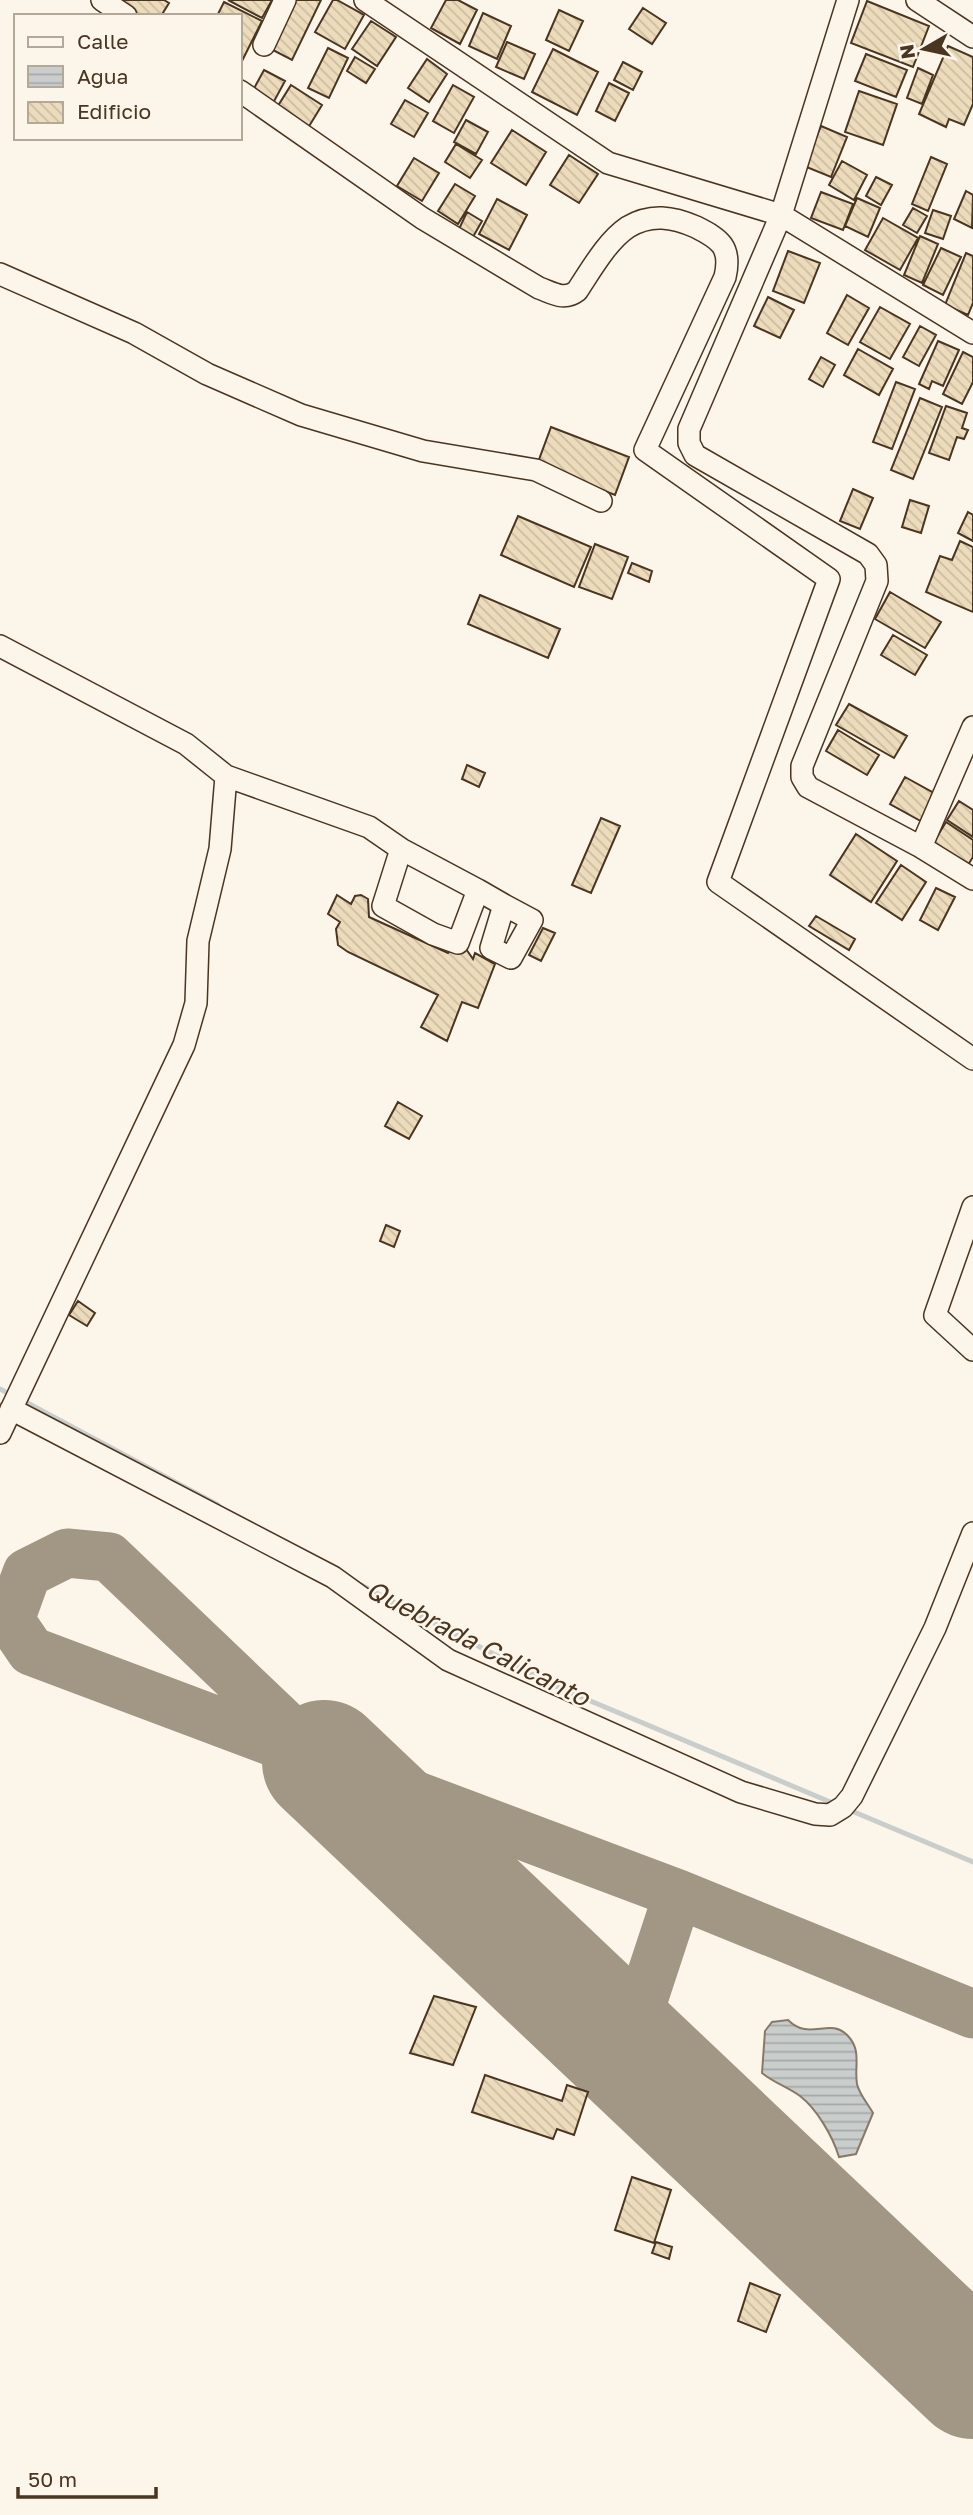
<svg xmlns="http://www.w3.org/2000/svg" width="973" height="2515" font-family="'Golos Text',sans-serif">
	<defs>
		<pattern id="water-rules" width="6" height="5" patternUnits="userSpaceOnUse" patternTransform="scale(1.75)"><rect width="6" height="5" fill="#c9cecd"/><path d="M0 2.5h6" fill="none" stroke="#a5a8a6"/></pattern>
		<pattern id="building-back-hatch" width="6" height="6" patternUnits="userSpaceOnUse" patternTransform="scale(1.75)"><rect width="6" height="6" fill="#ecdcbc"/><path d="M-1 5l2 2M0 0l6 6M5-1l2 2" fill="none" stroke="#ccbda1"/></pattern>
	</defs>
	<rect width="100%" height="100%" fill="#fbf6e9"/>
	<path fill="url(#water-rules)" stroke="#887966" stroke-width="2" d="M788,2020C810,2042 830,2016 848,2036C862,2051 854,2067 857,2084C859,2094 868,2104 873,2113L856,2154L839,2157C833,2137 817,2109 800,2096C788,2087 774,2083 762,2073L765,2031L772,2022Z"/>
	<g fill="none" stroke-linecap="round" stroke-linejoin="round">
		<path stroke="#c9cecd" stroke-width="5" d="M0,1389L11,1395
			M20,1399L218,1505
			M361,1585L555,1686L835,1804
			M847,1809L973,1862"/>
		<path stroke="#a29684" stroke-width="49" d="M324,1762L109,1557L67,1553L27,1573L10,1620L31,1651L678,1894L973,2014
			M627,2049L678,1894"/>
		<path stroke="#a29684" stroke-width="124" d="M324,1762L973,2377"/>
	</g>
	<path fill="url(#building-back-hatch)" stroke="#4a3520" stroke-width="2" d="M124,0H164L169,3L161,16H131L119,9Z
		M228,0H272L262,18Z
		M292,0H321L292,60L269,48Z
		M333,0H337L364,15L345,49L315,32Z
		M446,0H458L477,10L460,44L431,28Z
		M867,1L929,26L913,67L851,43Z
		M224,2L262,21L240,65V16H217Z
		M643,8L666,23L652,44L629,29Z
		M559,10L583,21L569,51L546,40Z
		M483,13L511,26L497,59L469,46Z
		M371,21L396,37L377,66L352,49Z
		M507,42L535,54L524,79L496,67Z
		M948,46L973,57V104L964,125L949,119L946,127L919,114Z
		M328,48L348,58L329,98L308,88Z
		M553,49L598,72L577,115L532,92Z
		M866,54L907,70L896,97L855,81Z
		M355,57L375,69L366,83L347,71Z
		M427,59L447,74L429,102L408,88Z
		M623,62L642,72L633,90L614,80Z
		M918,68L933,75L922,104L907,98Z
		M264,70L285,81L272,105L251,94Z
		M609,83L629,93L615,121L596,111Z
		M291,85L322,105L308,128L276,109Z
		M453,85L474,97L454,133L433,121Z
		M859,91L897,104L883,145L845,132Z
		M405,100L428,113L414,137L391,124Z
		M466,120L488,132L476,154L454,142Z
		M821,126L847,137L831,177L804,166Z
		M512,130L546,152L526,185L491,163Z
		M456,144L482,160L470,178L445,162Z
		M569,155L598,174L579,203L550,185Z
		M931,157L947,164L928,211L912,204Z
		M414,158L439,173L422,201L397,186Z
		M842,161L867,175L854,200L829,185Z
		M876,177L892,185L881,205L866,196Z
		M455,184L475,196L458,224L438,211Z
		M966,191L973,195L972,228L954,219Z
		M821,192L853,204L843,230L811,218Z
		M857,198L880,208L868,237L845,226Z
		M497,199L527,215L509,250L479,234Z
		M913,208L927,216L917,233L903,225Z
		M933,210L951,216L943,239L925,233Z
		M467,212L482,221L473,237L459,229Z
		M883,218L918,238L900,270L865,250Z
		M920,236L938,244L922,283L904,275Z
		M941,248L961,257L943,295L923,285Z
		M788,251L820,263L804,303L773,291Z
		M966,253L973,256V303L968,315L945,305Z
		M847,295L869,308L848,345L827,333Z
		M768,297L794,310L780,338L754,326Z
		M880,307L910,324L890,359L860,342Z
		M920,326L936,335L919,366L903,357Z
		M938,341L959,350L943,386L932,381L929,389L919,384Z
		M858,349L893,369L879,395L844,375Z
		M963,352L973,357V382L962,404L943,394Z
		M821,357L835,365L823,387L809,379Z
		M896,382L915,389L892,449L873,442Z
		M920,398L942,407L913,479L891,470Z
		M946,406L967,413L962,428L968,430L964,439L957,437L949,460L929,453Z
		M551,427L629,457L615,495L537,465Z
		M853,489L873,498L860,529L840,521Z
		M910,500L929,506L921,533L902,527Z
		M968,512L973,515V541L958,533Z
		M518,516L591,547L574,587L501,555Z
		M960,541L973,547V612L926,592L940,556L952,560Z
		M595,544L628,557L612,599L579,587Z
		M632,563L652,571L649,582L628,573Z
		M890,592L941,622L925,648L875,619Z
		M480,595L560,629L548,658L468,624Z
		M893,635L927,655L915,675L881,655Z
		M849,704L907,736L894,758L836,725Z
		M838,730L879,755L867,775L826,751Z
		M467,765L485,773L479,787L462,779Z
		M905,777L941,797L926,824L890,804Z
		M959,801L973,810V837L947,820Z
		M601,818L620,826L591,893L572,885Z
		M946,822L973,840V857L966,868L932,845Z
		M856,834L897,861L871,902L830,875Z
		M901,865L926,882L902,920L876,903Z
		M936,888L955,897L938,930L920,920Z
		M337,895L351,904L355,896L361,895L368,899L369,917L448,953L455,944L466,949L473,959L475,953L495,964L478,1008L462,1002L447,1041L421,1027L438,995L348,952L338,945L336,929L340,922L328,914Z
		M816,916L855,939L849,950L809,926Z
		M543,928L555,933L541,961L529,955Z
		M398,1102L422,1116L409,1139L385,1126Z
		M386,1225L400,1231L394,1247L380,1241Z
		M78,1301L95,1313L87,1326L69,1315Z
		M434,1996L476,2007L453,2065L410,2053Z
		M485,2075L562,2101L567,2085L588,2092L574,2135L557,2129L553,2139L472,2112Z
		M632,2177L671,2190L654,2243L615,2230Z
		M656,2242L672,2247L669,2259L652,2253Z
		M750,2283L780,2295L766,2332L738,2321Z"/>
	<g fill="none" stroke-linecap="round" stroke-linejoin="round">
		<g stroke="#4a3520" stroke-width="24">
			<path id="minor" d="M102,0L126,16
				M365,0L608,163L781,215L973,333
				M848,0L781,215L689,429V443L695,455L868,554L876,565L877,581L802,766V777L808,787L921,847L973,879
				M917,0L973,37
				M264,45L285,0
				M240,91L422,218L539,288C553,293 564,301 577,291C591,270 607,241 628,227C651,213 673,217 696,227C720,239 732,247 725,277L645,450L829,579L718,882L973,1059
				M0,274L134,333L207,374L301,415L423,451L536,470L601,501
				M0,646L186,744L226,776L220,849L198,941L196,1003L184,1045L0,1433
				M226,776L369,827L401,849L383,906L433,934L458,943L478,890L401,849
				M921,847L973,727
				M478,890L504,905L491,948L511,958L532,920L504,905
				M973,1207L935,1315L973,1350
				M11,1409L333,1577L448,1660L741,1792L815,1814L830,1815L843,1807L852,1796L935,1628L973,1533"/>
		</g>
		<use href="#minor" stroke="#fbf6e9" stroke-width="21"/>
	</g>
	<g text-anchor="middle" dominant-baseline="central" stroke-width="5" stroke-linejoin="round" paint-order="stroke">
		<g font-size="26" font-style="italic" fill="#4a3520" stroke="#fbf6e9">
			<text transform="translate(478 1643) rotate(27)">Quebrada Calicanto</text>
		</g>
	</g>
	<rect x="14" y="14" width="228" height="126" fill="#fbf6e9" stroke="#b4a999" stroke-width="2"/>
	<rect x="28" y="37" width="35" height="10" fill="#fbf6e9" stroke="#b4a999" stroke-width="2"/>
	<text x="77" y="49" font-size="21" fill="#4a3520">Calle</text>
	<rect x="28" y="66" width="35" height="21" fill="url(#water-rules)" stroke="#b4a999" stroke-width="2"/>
	<text x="77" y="84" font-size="21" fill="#4a3520">Agua</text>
	<rect x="28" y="102" width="35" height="21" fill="url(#building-back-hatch)" stroke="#b4a999" stroke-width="2"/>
	<text x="77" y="119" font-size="21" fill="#4a3520">Edificio</text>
	<g transform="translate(924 49) rotate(261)" stroke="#fbf6e9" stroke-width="5" paint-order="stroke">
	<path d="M0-5L12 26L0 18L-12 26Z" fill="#4a3520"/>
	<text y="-10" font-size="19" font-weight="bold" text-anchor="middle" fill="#4a3520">N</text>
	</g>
	<path d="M18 2487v10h138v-10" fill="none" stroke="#4a3520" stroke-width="3.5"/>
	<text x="28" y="2487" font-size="21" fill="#4a3520" stroke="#fbf6e9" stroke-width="5" paint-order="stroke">50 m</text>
</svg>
